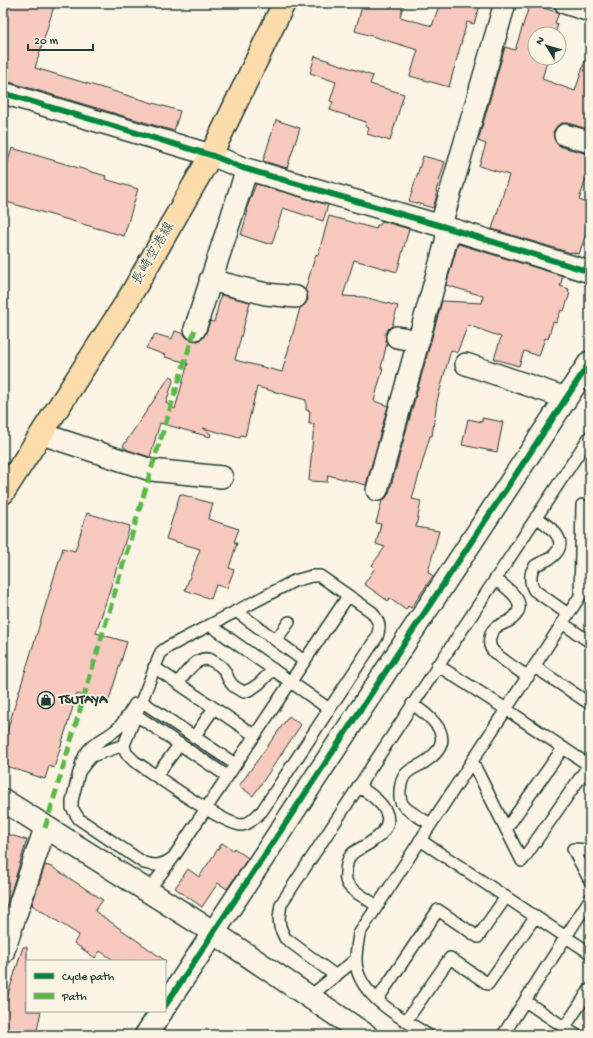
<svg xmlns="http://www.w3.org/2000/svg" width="593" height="1038" font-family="'Gochi Hand','Klee One',sans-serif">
	<rect width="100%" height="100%" fill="#fcf5e5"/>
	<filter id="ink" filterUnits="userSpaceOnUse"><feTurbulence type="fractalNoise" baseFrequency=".025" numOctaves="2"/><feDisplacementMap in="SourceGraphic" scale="8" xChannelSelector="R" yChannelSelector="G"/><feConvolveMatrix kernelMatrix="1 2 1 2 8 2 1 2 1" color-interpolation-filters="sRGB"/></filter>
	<g filter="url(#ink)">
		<path fill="#f8c9bf" stroke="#1f3d34" d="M3,3H55L35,68L180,111L174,131L6,81L9,72L3,70Z
			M363,3H404L400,17L432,26L440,3H481L474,24L467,22L449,87L410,76L418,50L355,31Z
			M530,3L559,13L555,23L558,24L555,34H535V58H548L542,79L575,91L587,55L590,56V130L568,123H562L557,126L553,132L554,138L557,144L562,147L588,154L586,161L590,162L586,172L588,173L579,200L590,204V222L579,254L571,252V253L492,229L509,175L479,166L486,144L478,141L505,47L515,50Z
			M315,56L373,76L370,84L404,94L390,141L367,134L369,128L365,126L366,122L330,110L333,102L330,101L336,82L310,73Z
			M276,120L300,128L287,168L263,161Z
			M12,148L106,176L105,179L138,189L124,236L3,201V178Z
			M423,156L445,162L436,191L438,192L433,208L409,201Z
			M256,184L328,205L323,221L283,208L272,244L269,243L268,244L241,235L248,211L246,210Z
			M329,216L376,229L377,225H380L382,221L409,229L397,272L354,260L343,296L364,297L398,306L392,326L388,329L385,334L386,341L387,343L381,368H383L374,401L388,406L366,485L328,475L327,482L309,481L314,424H309L310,411L306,410V400L257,387L245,436L241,435L240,438L203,428L211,434L210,437L160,423L150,457L128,450L123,446L170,376L174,378L166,403L175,409L188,363L165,357V355L146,348L155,334L172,339L175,331L184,334L186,337L192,340L198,341L203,338L206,333L210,321L214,322L221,295L250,302L235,360L282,372L300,308L305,304L308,299L307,292L305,290L316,254L318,255Z
			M458,244L563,276L560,286L569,289L568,292L570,293L564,311L561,310L556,323L553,322L548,339L545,338L539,356L524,351L519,366L494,359L501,337L468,325L457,353L451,350L437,401L432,436H430L412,499L421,501L416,527L439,531L428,572L433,576L411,608L408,606L406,610L389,598L388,601L364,584L375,568L372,565L385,547L376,544L381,524L376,523L382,501L386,498L389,493L442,301L482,303L483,296L446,285Z
			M482,418L503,422L497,452L462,445L468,419L482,422Z
			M180,494L213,504L208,519L239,529L234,542L237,543L229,568L234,570L227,588L216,585L211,599L185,590L200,549L166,539Z
			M87,513L130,526L96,633L127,642L108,703L77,694L54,768L49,766L45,779L3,765V744L63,548L75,551Z
			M289,716L301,725L253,796L239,786Z
			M3,833L27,840L7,905L3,904Z
			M222,843L233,850L234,848L248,858L227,889L218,883L202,907L175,888L188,869L199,877Z
			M45,865L52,867L103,900L95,911L166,961H115L100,951L95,958L74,943L79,935L32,905Z
			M23,947H27V1011H41L36,1035H3V1010Z"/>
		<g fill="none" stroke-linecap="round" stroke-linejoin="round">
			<g stroke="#1f3d34" stroke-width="14">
				<path id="lane" d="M536,517C549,526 572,541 552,557C547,561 540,562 535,566C529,573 530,583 534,590L568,614
					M312,576H320L372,612C379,622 381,625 377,637L262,811C256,816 250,824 242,825C225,826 151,772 134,761L126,753L124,745L161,652L168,647L294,581Z
					M495,579C507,588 531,603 512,619C507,623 500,624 495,628C490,633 488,642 491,648C495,656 520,671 528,677
					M580,596L582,505
					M236,611L304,661
					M562,623L590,642
					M210,625L329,709
					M276,640L289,622
					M437,665L506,709L590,766
					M154,667L254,735
					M535,667L590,704
					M178,683C186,673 199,651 214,662C218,664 222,667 224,670C231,683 229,685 244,692C257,688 264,679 273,669
					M141,701L235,764
					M412,704C436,720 458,740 425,762C418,767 410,768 405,775C401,780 401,785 400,790C400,796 399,800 403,805C408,812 423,819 431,824
					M136,715L227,776
					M194,737L214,708
					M124,745L92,756L85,764L79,772L72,801V808L79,819L144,863C155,866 162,866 171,859
					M472,761L522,861L589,765
					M81,765C87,742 103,742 118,728C125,721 130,712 135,704
					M156,776L180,744
					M358,786C382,801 404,821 371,842C365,847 356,849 351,855C347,860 346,867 346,873C345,878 346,883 350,887C357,894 369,900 377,906
					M506,829L563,748
					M420,840L590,953
					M573,849L590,881
					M573,849L590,850
					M148,891L173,858L348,596
					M336,976L285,938L280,927L279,918L281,904L590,436
					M309,997L355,960
					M377,1000L438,910L478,937L506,897
					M525,1001L576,1035
					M406,1021L450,958L488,984L535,917
					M565,1027L590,989
					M428,1035C402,1018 355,995 356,959C356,951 358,942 359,934L590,581
					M503,1035L590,899"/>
			</g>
			<g stroke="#1f3d34" stroke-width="24">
				<path id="street" d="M565,3L590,11
					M3,93L211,155L243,168L445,227L590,272
					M565,135L590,142
					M210,280L266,294L296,297
					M195,329L247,169
					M397,337L418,341
					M466,364L566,398
					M42,434L151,470L222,477
					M377,490L447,238L443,218L505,3
					M3,953L45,828"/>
			</g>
			<g stroke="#1f3d34" stroke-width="25">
				<path id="secondary" d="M3,800L213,932L366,1035
					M165,1006L590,362
					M146,1035L162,1011"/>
			</g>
			<g stroke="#1f3d34" stroke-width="25">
				<path id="primary" d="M3,493L129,298L211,155L284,3"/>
			</g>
			<use href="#lane" stroke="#fcf5e5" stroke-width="11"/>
			<use href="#street" stroke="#fcf5e5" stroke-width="21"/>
			<use href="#secondary" stroke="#fcf5e5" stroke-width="22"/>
			<use href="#primary" stroke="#fcdcab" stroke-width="22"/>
			<path stroke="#58b947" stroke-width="5" stroke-dasharray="10 5" stroke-linecap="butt" d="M45,828L151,470L195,329"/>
			<g stroke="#fcf5e5" stroke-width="8">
				<path id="cycleway" d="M3,93L211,155L243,168L445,227L590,272
					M165,1006L590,362"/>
			</g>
			<use href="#cycleway" stroke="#00873e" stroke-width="6"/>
		</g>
	</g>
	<defs>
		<g id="shop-ring" transform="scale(0.9)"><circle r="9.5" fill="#fcf5e5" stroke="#1f3d34" stroke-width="1.5"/><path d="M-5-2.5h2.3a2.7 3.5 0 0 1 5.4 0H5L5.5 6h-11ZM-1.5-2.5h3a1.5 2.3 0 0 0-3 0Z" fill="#1f3d34"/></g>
	</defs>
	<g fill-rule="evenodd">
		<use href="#shop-ring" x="46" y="700"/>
	</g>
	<g text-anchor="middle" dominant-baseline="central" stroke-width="3.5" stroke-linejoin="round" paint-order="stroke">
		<g font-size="14" fill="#1f3d34" stroke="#fcf5e5">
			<text transform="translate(154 254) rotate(-60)">長崎空港線</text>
		</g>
		<g font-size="14" font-weight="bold" fill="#1f3d34" stroke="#fcf5e5" text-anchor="start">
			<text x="59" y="700">TSUTAYA</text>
		</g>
	</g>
	<rect width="593" height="1038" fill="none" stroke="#fcf5e5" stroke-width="16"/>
	<rect x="8" y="8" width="577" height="1022" fill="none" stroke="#1f3d34" stroke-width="1.5" filter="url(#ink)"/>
	<rect x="26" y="960" width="140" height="52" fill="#fcf5e5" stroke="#a4ab9e"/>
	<rect x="34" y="973" width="20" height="6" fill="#00873e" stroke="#a4ab9e"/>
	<text x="62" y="980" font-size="12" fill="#1f3d34">Cycle path</text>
	<rect x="34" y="993" width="20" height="6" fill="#58b947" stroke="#a4ab9e"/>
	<text x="62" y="1000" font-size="12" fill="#1f3d34">Path</text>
	<g transform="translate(547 46) rotate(308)"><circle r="19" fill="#fcf5e5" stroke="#a4ab9e"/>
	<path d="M0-3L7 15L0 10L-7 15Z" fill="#1f3d34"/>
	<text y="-6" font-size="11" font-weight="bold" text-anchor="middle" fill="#1f3d34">N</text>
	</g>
	<path d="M28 44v6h65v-6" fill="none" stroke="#1f3d34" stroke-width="2"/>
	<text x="34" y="44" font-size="12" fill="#1f3d34" stroke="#fcf5e5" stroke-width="3" paint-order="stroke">20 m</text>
</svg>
